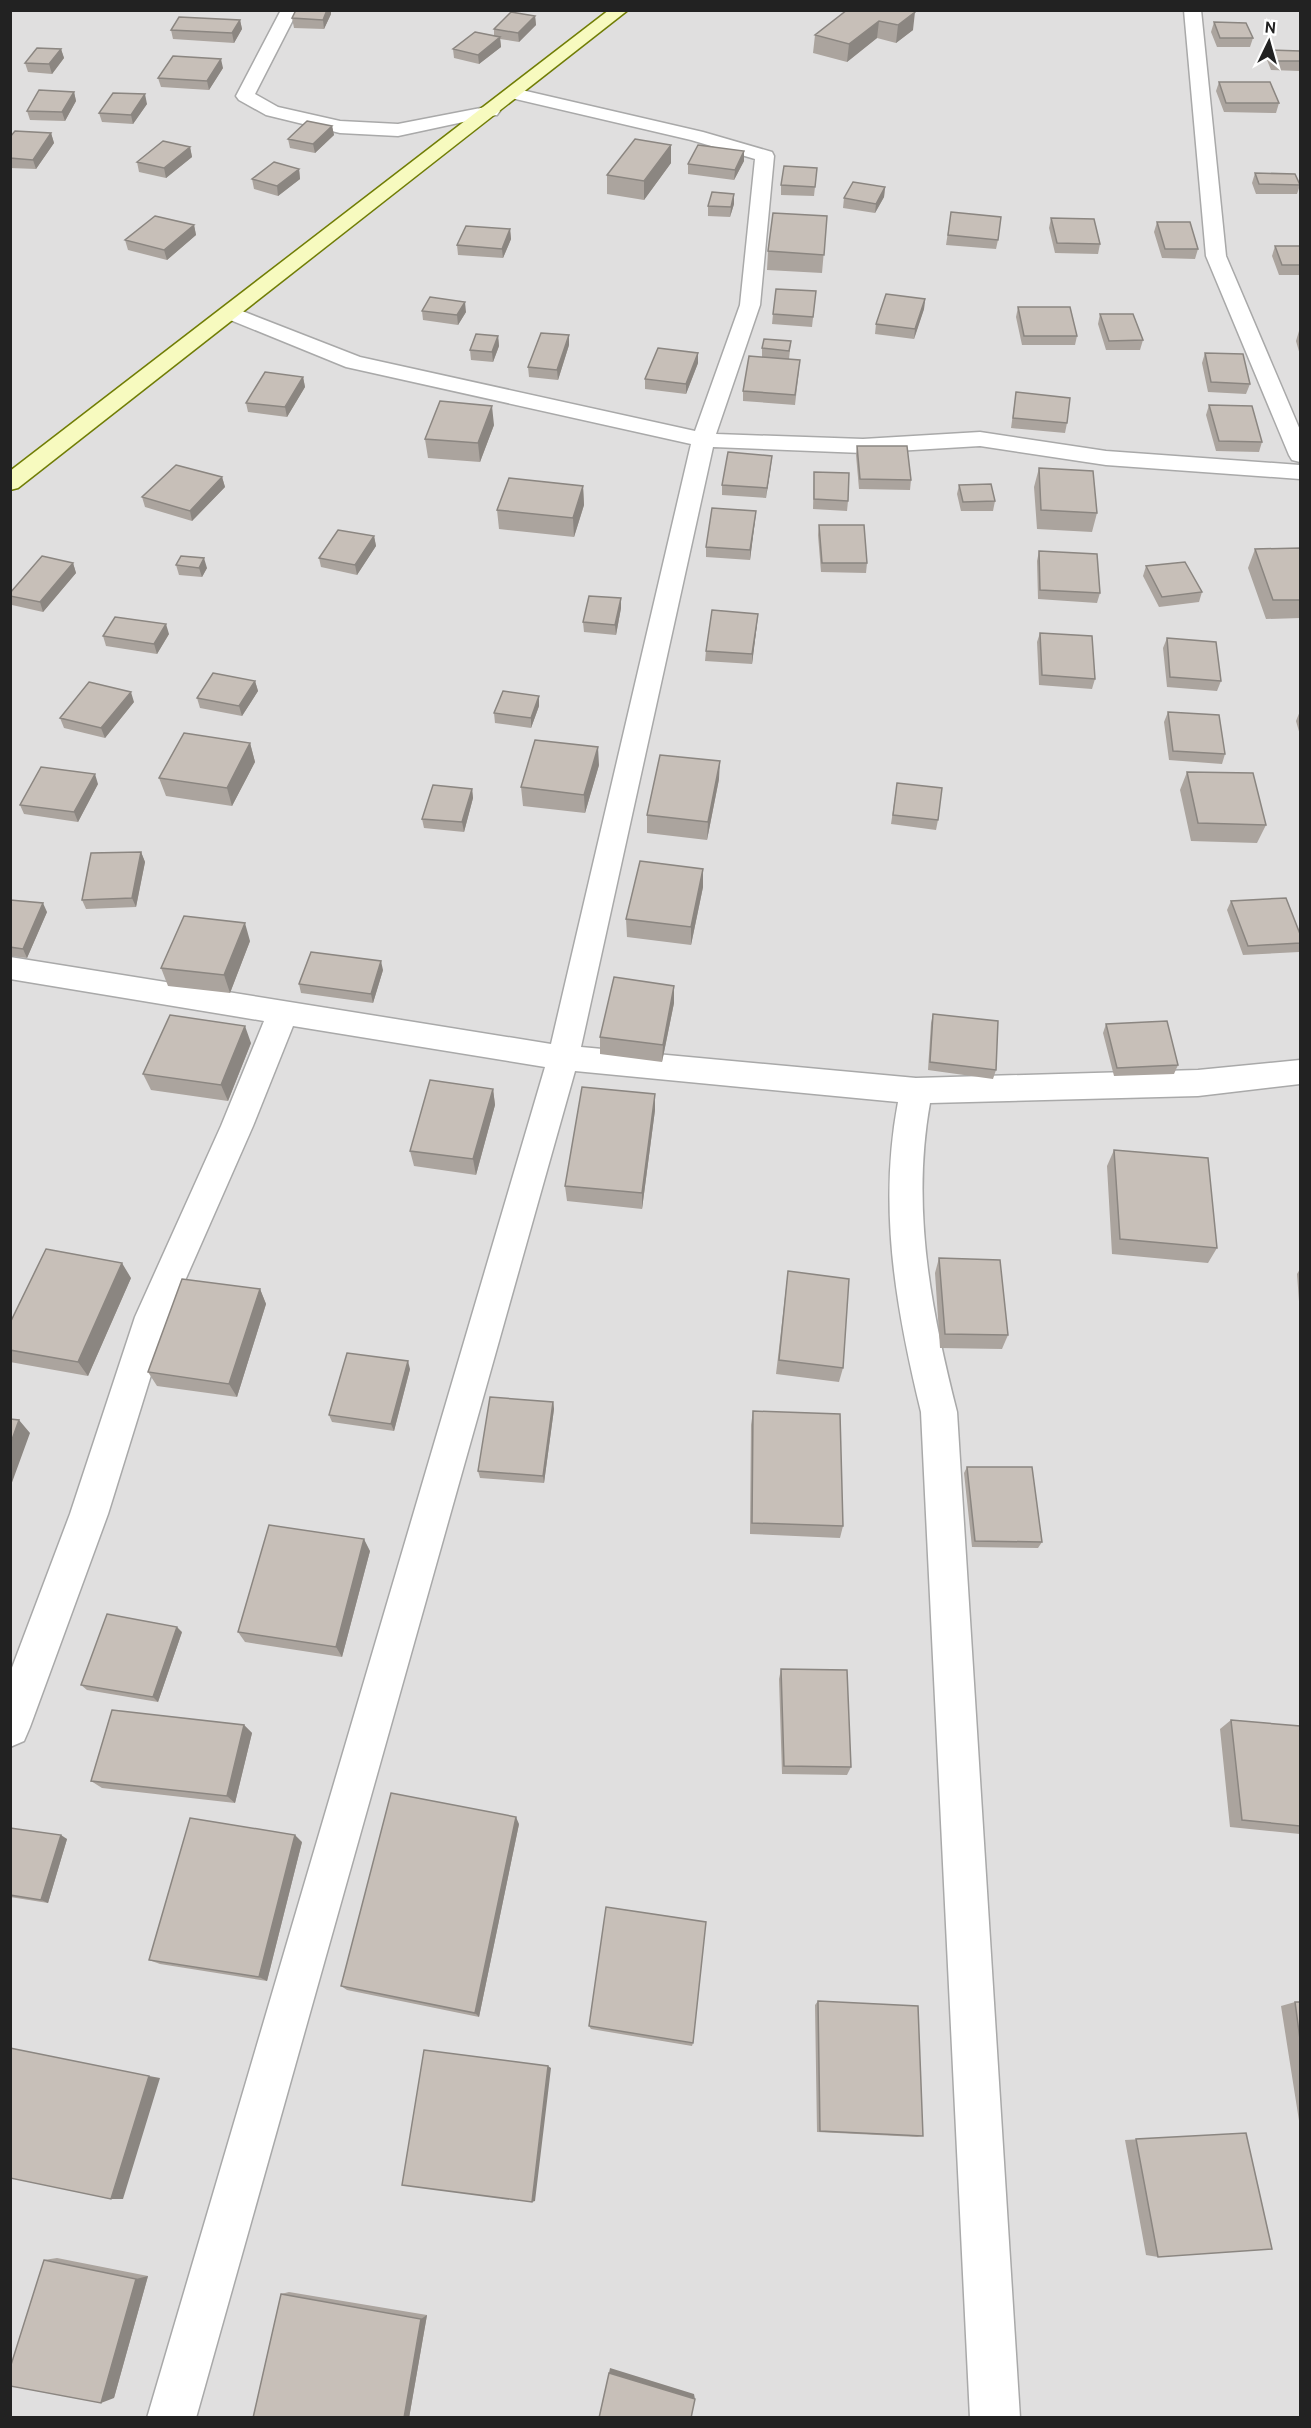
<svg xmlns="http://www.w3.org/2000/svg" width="1311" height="2428" font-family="Cabin,sans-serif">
	<rect width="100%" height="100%" fill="#f2efe9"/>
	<path fill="#e0dfdf" d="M11,11H1300V2417H11Z"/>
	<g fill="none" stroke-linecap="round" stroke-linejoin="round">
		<g stroke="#a9a9a9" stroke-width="3">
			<path id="minor" d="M281,10H298L255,94L278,107L340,121L398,124L491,106L497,107L500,111L497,115L491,116L398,136L340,133L266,115L239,100L236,96Z
				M1184,10H1201L1226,256L1300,430V462L1292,460L1289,455L1206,256Z
				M513,88L703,132L772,152L774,156L760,305L716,434L863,439L980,432L1106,451L1300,465V479L1106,465L980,446L863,453L713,447L581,1047L916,1078L1198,1070L1300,1060V1084L1198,1096L930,1103C911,1208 931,1310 957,1412L1020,2418H970L921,1412C896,1309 878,1208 898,1102L575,1071L196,2418H147L545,1067L293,1026L253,1126L169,1317L108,1514L30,1727L24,1741L10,1747V1673L70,1514L135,1317L221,1126L264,1021L10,979V957L551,1044L691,444L346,367L223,317L220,313L223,309L230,307L237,309L360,357L695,431L740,305L755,159L691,140L507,97L504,93L507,89Z"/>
		</g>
		<g stroke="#707d05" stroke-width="3">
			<path id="secondary" d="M609,10H628L18,488L10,490V471Z"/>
		</g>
		<use href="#minor" fill="#fff" fill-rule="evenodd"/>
		<use href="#secondary" fill="#f7fabf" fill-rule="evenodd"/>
	</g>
	<path fill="#aba49e" d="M847,10L913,30L896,43L877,38L847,62L813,53L815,35Z
		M331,14L324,29L294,28L292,18Z
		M535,16L536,25L519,42L500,39L501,47L479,64L454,58L453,49L494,36V29Z
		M240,20L242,29L234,43L173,39L171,30Z
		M1214,22L1253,38L1250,47H1217L1211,32Z
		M61,49L64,58L52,74L28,72L25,63Z
		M1270,50L1300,51V71L1271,70L1267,60Z
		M223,68L209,90L161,87L158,78Z
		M1219,82L1279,103L1276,113L1224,112L1216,91Z
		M74,92L76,101L65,121L30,120L27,111Z
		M147,104L133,124L102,122L99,113Z
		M332,126L334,135L315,153L290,148L288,139Z
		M51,133L54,143L36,169L10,168V137Z
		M671,145V163L644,200L607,194V175Z
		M190,147L192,157L166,178L139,172L137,162Z
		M744,161L734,180L688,174V164Z
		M817,168L814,196L781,195V185Z
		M299,169L300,179L278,196L254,189L252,179Z
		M1255,173L1300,185L1297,194H1256L1252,183Z
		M885,187L884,197L875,213L843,208L844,198Z
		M734,204L730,217L708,216V206Z
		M951,212L998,240L996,249L946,245Z
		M827,216L822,273L767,270L768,251Z
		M1051,218L1100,244L1098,254L1055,253L1049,228Z
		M1157,222L1198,249L1195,259L1162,258L1154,232Z
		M194,225L196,235L167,260L128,250L125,240Z
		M510,229L511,239L503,258L458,255L457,245Z
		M1275,246H1300V275H1279L1272,256Z
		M816,291L812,327L772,324L773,314Z
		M925,299L924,309L914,339L875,334L876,324Z
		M1018,307L1077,336L1075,345H1022L1016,317Z
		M422,311L466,312L458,325L423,320Z
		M1100,314L1143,340L1140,350H1106L1098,324Z
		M1299,331H1300V355L1296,341Z
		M498,336L499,346L493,362L471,360L470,350Z
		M791,341L789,359L799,370L795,405L743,401V391L762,357V348Z
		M569,345L558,380L529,377L528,367Z
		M1205,353L1250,384L1246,394L1208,392L1202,363Z
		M698,363L686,394L645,389V379Z
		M303,377L305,387L287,417L248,412L246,403Z
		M1016,392L1067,423L1065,433L1011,428Z
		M1209,405L1262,442L1259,452L1216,451L1206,415Z
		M494,425L480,462L428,458L425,439Z
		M857,446L911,480L910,490L859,489L856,455Z
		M771,465L766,498L722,495V485Z
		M1039,468L1097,513L1092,532L1037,529L1034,487Z
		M814,472L848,501L847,511L813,509Z
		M222,477L225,487L192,521L145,507L142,497Z
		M959,485L995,501L993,511H961L957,494Z
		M583,486L584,505L574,537L499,529L497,510Z
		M756,511L750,560L706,557V547Z
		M819,525L867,563L866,573L821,572L818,535Z
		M374,536L376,546L357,575L321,567L319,558Z
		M1300,548V618L1266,619L1248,568L1255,549Z
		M1039,551L1100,593L1097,603L1038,599L1037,561Z
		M73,563L76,573L43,612L12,605L10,601V593Z
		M176,565L207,568L202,577L179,575Z
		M1146,566L1202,592L1199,602L1159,607L1143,576Z
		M621,608L616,635L584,632L583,622Z
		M757,624L752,664L705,661L706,651Z
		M1040,633L1095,679L1092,689L1039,685L1037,642Z
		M169,634L157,654L106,646L103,636Z
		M1167,638L1221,681L1217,691L1167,687L1163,648Z
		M255,681L258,691L242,716L200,708L197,698Z
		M134,702L105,738L64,728L60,718Z
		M539,706L531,728L495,723L494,713Z
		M1300,711V735L1296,721Z
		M1168,712L1225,754L1222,764L1169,760L1164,722Z
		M250,743L255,762L232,806L166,796L159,778Z
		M599,765L585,813L523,806L521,787Z
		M1187,772L1266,825L1257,843L1191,841L1180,790Z
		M719,779L707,840L647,833V815Z
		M897,783L938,820L936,830L891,824Z
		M98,784L78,822L24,814L20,805Z
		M472,789L473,798L464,832L424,828L422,819Z
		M141,852L145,862L136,907L86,909L82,900Z
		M703,869V887L691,945L627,937L626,919Z
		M10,900L47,912L27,958L10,956Z
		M1231,901L1300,943V950L1299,952L1243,955L1227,910Z
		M250,941L230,993L168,986L161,968Z
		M383,970L373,1003L301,993L299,984Z
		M674,1003L662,1062L600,1054V1037Z
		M933,1014L996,1070L993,1079L928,1070L931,1023Z
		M1106,1024L1178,1065L1174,1074L1114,1076L1103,1033Z
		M251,1043L228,1101L151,1090L143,1074Z
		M493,1089L495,1105L476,1175L414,1166L410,1151Z
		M655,1110L642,1209L567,1201L565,1186Z
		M1114,1150L1217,1248L1208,1263L1112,1254L1107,1166Z
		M939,1258L1008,1335L1002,1349L940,1348L935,1273Z
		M1300,1269V1315L1297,1274Z
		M788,1271L843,1368L839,1382L776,1374Z
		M131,1278L88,1376L10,1362V1323Z
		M260,1289L266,1304L237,1397L157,1386L148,1372Z
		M410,1369L394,1431L332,1422L329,1415Z
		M553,1402L554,1409L544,1483L480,1478L478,1471Z
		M753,1411L843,1526L840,1538L750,1534L751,1425Z
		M967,1467L1042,1542L1038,1548L972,1547L964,1473Z
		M370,1551L342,1657L245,1642L238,1632Z
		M182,1632L158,1702L87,1690L81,1685Z
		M781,1669L851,1767L847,1775L782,1774L779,1679Z
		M1231,1720L1300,1726V1834L1230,1827L1220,1729Z
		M244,1725L252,1733L235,1803L102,1788L91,1781Z
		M519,1824L479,2017L347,1990L341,1986Z
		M10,1828L67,1839L48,1903L10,1897Z
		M302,1842L267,1981L160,1964L149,1960Z
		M818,2001L923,2136L917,2137L817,2132L815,2005Z
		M1295,2002H1300V2127L1281,2006Z
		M589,2026L693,2043L692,2046L591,2029Z
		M1246,2133L1158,2257L1146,2255L1125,2140Z
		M57,2258L148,2276L114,2398L44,2260Z
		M289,2292L427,2315L409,2418H253L281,2294Z"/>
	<path fill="#8b8681" d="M327,10H331V14L324,29L323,20Z
		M915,12L913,30L896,43L898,25Z
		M535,16L536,25L519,42L518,33Z
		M240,20L242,29L234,43L232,33Z
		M879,21L877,38L847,62L849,44Z
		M500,37L501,47L479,64L478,55Z
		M61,49L64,58L52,74L49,64Z
		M221,59L223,68L209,90L207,81Z
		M74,92L76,101L65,121L62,112Z
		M145,94L147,104L133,124L131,115Z
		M332,126L334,135L315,153L313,144Z
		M51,133L54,143L36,169L33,160Z
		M671,145V163L644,200V181Z
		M190,147L192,157L166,178L164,168Z
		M744,151V161L734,180L735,170Z
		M299,169L300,179L278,196L277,186Z
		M885,187L884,197L875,213L876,204Z
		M734,194V204L730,217L731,207Z
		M194,225L196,235L167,260L164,250Z
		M510,229L511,239L503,258L502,249Z
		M925,299L924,309L914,339L915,329Z
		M465,302L466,312L458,325L457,315Z
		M569,335V345L558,380L557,370Z
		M498,336L499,346L493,362L492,352Z
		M698,353V363L686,394V384Z
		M303,377L305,387L287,417L285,407Z
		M492,406L494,425L480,462L478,443Z
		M772,456L771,465L766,498L767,488Z
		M222,477L225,487L192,521L190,511Z
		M583,486L584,505L574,537L573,518Z
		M756,511L755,521L750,560V550Z
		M374,536L376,546L357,575L355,565Z
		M204,558L207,568L202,577L199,568Z
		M73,563L76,573L43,612L40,602Z
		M621,598V608L616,635L615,625Z
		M758,614L757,624L752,664V654Z
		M166,624L169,634L157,654L154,644Z
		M255,681L258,691L242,716L239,706Z
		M131,692L134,702L105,738L101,728Z
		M539,696V706L531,728V718Z
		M250,743L255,762L232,806L227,788Z
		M598,747L599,765L585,813L584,795Z
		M720,761L719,779L707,840L708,822Z
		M95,774L98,784L78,822L74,812Z
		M472,789L473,798L464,832L462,822Z
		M141,852L145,862L136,907L132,898Z
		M703,869V887L691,945V927Z
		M43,903L47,912L27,958L23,949Z
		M245,923L250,941L230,993L224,975Z
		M381,961L383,970L373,1003L371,994Z
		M674,986V1003L662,1062L663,1045Z
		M245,1026L251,1043L228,1101L221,1085Z
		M493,1089L495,1105L476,1175L473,1159Z
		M655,1094V1110L642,1209V1193Z
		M122,1263L131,1278L88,1376L78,1362Z
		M260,1289L266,1304L237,1397L229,1384Z
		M408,1361L410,1369L394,1431L391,1424Z
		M553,1402L554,1409L544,1483L543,1476Z
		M19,1420L30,1433L10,1488V1445Z
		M364,1539L370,1551L342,1657L336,1647Z
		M177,1627L182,1632L158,1702L153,1697Z
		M244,1725L252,1733L235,1803L227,1796Z
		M516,1817L519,1824L479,2017L475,2013Z
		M61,1835L67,1839L48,1903L41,1900Z
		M295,1835L302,1842L267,1981L259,1977Z
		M548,2066L551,2068L535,2201L532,2202Z
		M149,2076L160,2078L123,2199H111Z
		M148,2276L114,2398L101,2403L136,2279Z
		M427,2315L409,2418H404L421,2319Z
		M610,2368L694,2394L695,2399L609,2373Z"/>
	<path fill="#c7bfb8" stroke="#8b8681" stroke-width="1.5" d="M296,10H327L323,20L292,18Z
		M847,10H909L915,12L898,25L879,21L849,44L815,35Z
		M511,12L535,16L518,33L494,29Z
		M179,17L240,20L232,33L171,30Z
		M1214,22L1246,23L1253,38H1220Z
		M475,32L500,37L478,55L453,49Z
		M37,48L61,49L49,64L25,63Z
		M1270,50L1300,51V61H1274Z
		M173,56L221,59L207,81L158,78Z
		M1219,82H1270L1279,103H1226Z
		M39,90L74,92L62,112L27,111Z
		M113,93L145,94L131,115L99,113Z
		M307,121L332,126L313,144L288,139Z
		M15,131L51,133L33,160L10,158V137Z
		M635,139L671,145L644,181L607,175Z
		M163,141L190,147L164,168L137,162Z
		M698,145L744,151L735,170L688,164Z
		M274,162L299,169L277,186L252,179Z
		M784,166L817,168L815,187L781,185Z
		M1255,173L1295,174L1300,185L1259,184Z
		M853,182L885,187L876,204L844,198Z
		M712,192L734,194L731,207L708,206Z
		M951,212L1001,217L998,240L948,235Z
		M773,213L827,216L824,255L768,251Z
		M155,216L194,225L164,250L125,240Z
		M1051,218L1094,219L1100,244L1057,243Z
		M1157,222H1190L1198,249H1165Z
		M466,226L510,229L502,249L457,245Z
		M1275,246H1300V265H1282Z
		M776,289L816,291L813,317L773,314Z
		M886,294L925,299L915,329L876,324Z
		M430,297L465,302L457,315L422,311Z
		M1018,307H1070L1077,336H1024Z
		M1100,314H1133L1143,340L1109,341Z
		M541,333L569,335L557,370L528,367Z
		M476,334L498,336L492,352L470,350Z
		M764,339L791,341L789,351L762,348Z
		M658,348L698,353L686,384L645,379Z
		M1205,353L1243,354L1250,384L1211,382Z
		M749,356L800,360L795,395L743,391Z
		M265,372L303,377L285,407L246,403Z
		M1016,392L1070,398L1067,423L1013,418Z
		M440,401L492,406L478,443L425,439Z
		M1209,405L1252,406L1262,442L1219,441Z
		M857,446H907L911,480L860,479Z
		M728,452L772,456L767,488L722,485Z
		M176,465L222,477L190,511L142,497Z
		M1039,468L1093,471L1097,513L1041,510Z
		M814,472L849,473L848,501L814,499Z
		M509,478L583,486L573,518L497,510Z
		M991,484L995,501L963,502L959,485Z
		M712,508L756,511L750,550L706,547Z
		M819,525H864L867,563H822Z
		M338,530L374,536L355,565L319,558Z
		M1300,548V600H1273L1255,549Z
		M1039,551L1097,554L1100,593L1040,590Z
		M42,556L73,563L40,602L10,596V593Z
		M181,556L204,558L199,568L176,565Z
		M1185,562L1202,592L1162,597L1146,566Z
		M589,596L621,598L615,625L583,622Z
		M712,610L758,614L752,654L706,651Z
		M115,617L166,624L154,644L103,636Z
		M1040,633L1092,636L1095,679L1042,675Z
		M1167,638L1216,642L1221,681L1170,677Z
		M213,673L255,681L239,706L197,698Z
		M89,682L131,692L101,728L60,718Z
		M503,691L539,696L531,718L494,713Z
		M1168,712L1219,715L1225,754L1173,751Z
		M184,733L250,743L227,788L159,778Z
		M535,740L598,747L584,795L521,787Z
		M660,755L720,761L708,822L647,815Z
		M41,767L95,774L74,812L20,805Z
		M1187,772L1253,773L1266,825L1198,823Z
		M897,783L942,788L938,820L893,815Z
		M433,785L472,789L462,822L422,819Z
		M141,852L132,898L82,900L91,853Z
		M640,861L703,869L691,927L626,919Z
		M1286,898L1300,934V943L1248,946L1231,901Z
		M10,900L43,903L23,949L10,947Z
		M184,916L245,923L224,975L161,968Z
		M311,952L381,961L371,994L299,984Z
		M614,977L674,986L663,1045L600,1037Z
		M933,1014L998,1021L996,1070L930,1062Z
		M170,1015L245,1026L221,1085L143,1074Z
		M1167,1021L1178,1065L1117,1068L1106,1024Z
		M430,1080L493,1089L473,1159L410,1151Z
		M582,1087L655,1094L642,1193L565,1186Z
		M1114,1150L1208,1158L1217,1248L1120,1239Z
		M46,1249L122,1263L78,1362L10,1350V1323Z
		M939,1258L1000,1260L1008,1335L945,1334Z
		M788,1271L849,1279L843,1368L779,1360Z
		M182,1279L260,1289L229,1384L148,1372Z
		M347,1353L408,1361L391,1424L329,1415Z
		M490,1397L553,1402L543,1476L478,1471Z
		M753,1411L840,1414L843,1526L752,1523Z
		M10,1419L19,1420L10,1445Z
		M967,1467H1032L1042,1542L975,1541Z
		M269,1525L364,1539L336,1647L238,1632Z
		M107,1614L177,1627L153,1697L81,1685Z
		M781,1669L847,1670L851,1767L784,1766Z
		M112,1710L244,1725L227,1796L91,1781Z
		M1231,1720L1300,1726V1826L1242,1820Z
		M391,1793L516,1817L475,2013L341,1986Z
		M190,1818L295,1835L259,1977L149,1960Z
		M10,1828L61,1835L41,1900L10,1895Z
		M606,1907L706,1922L693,2043L589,2026Z
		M818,2001L918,2006L923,2136L820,2131Z
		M1295,2002H1300V2039Z
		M10,2048L149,2076L111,2199L10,2178Z
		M424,2050L548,2066L532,2202L402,2185Z
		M1246,2133L1272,2249L1158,2257L1136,2139Z
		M44,2260L136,2279L101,2403L10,2386V2368Z
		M281,2294L421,2319L404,2418H253Z
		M609,2373L695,2399L691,2418H599Z"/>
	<rect width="1311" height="2428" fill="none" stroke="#222222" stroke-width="24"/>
	<g transform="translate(1269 42) rotate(5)" stroke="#ffffff" stroke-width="4.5" paint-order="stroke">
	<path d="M0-4.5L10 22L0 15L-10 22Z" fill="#222222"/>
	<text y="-9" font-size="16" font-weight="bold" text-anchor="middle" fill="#222222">N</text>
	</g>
</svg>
